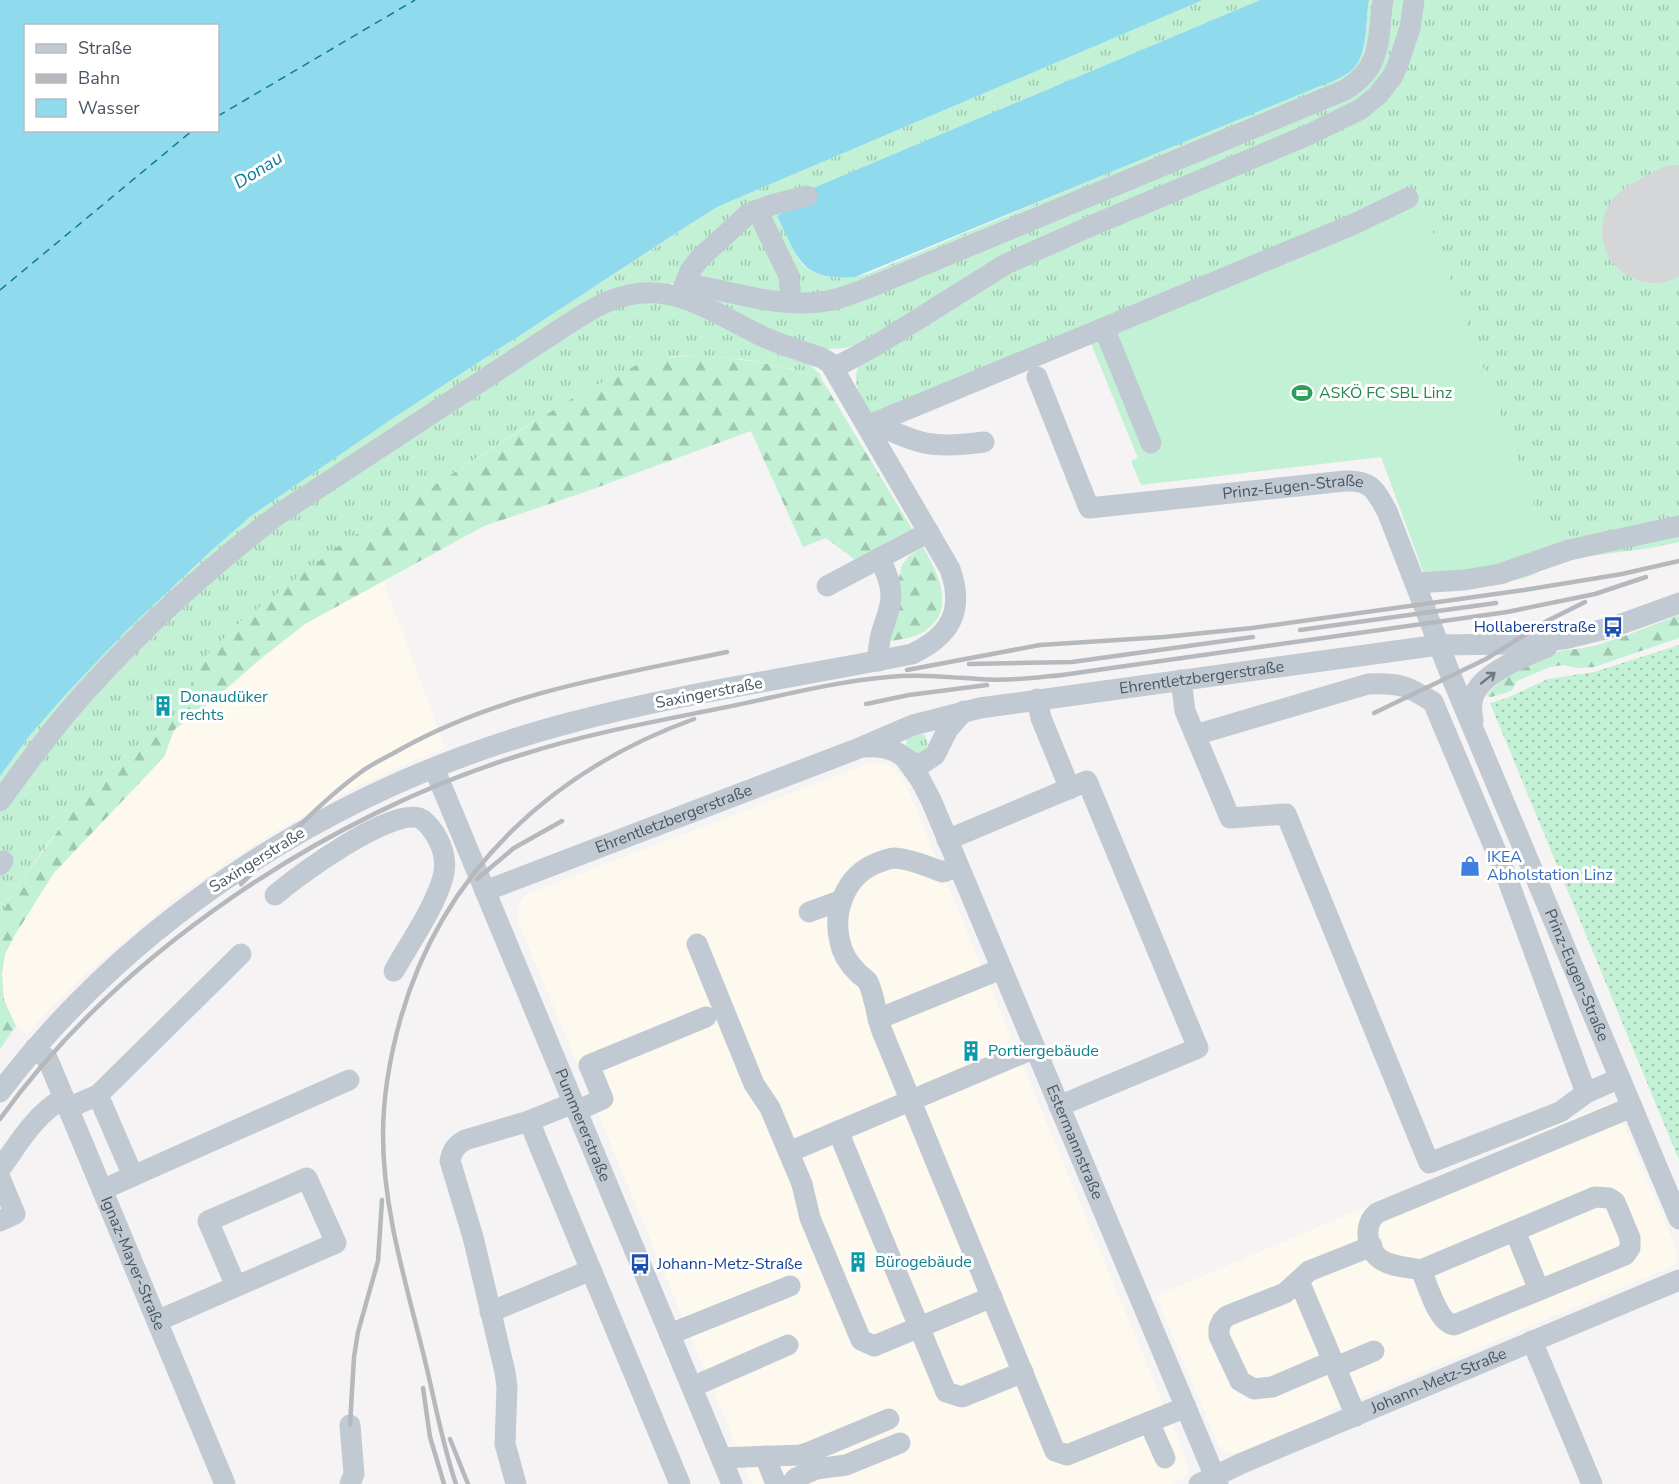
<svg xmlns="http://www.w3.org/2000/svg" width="1679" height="1484" font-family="'Nunito Sans',sans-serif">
	<defs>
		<pattern id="grass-tufts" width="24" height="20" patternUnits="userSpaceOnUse" patternTransform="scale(1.5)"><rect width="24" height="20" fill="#c3f1d5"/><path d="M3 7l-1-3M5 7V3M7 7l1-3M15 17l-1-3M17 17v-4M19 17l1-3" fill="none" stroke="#a0c6b0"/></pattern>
		<pattern id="forest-firs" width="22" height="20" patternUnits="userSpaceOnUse" patternTransform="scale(1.5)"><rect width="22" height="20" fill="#c3f1d5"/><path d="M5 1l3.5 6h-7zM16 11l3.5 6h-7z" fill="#a0c6b0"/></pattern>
		<pattern id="garden-dots" width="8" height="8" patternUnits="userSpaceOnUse" patternTransform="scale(1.5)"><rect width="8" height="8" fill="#c3f1d5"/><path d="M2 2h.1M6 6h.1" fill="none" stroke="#a0c6b0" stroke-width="1.8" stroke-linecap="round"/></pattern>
	</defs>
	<rect width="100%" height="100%" fill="#f5f3f3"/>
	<path fill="#fdf9ef" d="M383,580L445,748L391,770L348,791L264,838L224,864L172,901L89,971L48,1010L27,1035L16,1026L4,1000L2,974L5,954L14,935L53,874L164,757L174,730L304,624Z
		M870,763L887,765L895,769L902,777L909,792L1186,1458L1188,1467L1187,1476L1174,1484H752L518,921L517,911L522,898L527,894Z
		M1614,1101L1676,1248L1677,1258L1673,1266L1334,1409L1328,1416L1241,1452L1234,1454L1223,1451L1218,1445L1156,1296Z"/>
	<path fill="url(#grass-tufts)" d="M1203,0H1260L806,191L808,200L777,217L799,260C814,282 847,280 870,273L1347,73C1370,60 1365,23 1369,0H1679V542L1650,548L1555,561L1417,190L873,417C850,377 852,383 869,341L845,348L829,349L791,343L698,293L671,283L670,300L801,357L820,374L821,378L793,369L748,360L699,355L670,357L529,425L344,542L195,672L182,711L124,756L98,782L68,817L46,846L13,893L0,917V776L30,735L69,691L125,632L212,550L251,516L389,421L717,207Z
		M921,733L925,736L928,744L924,752L916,754L906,746L907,739Z"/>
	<path fill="url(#forest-firs)" d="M699,355C741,359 781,364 821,378L912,529L858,562L826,538L803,547L751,431L582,493L484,526L305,624L260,659L215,699L174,730L164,757L53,874L15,935L5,954L2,974L4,1000L16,1026L0,1049V917L13,893L68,817L98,782L124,756L182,711L195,672L207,655L240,622L344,542L579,394L647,360Z
		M923,547C940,576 959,616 917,635C907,639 895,640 885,642L902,565L909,556Z
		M1679,615V638L1594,667L1579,668L1562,665L1550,667L1517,681L1512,690L1505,693L1491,697L1487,696C1493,681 1540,656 1556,652C1569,649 1583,649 1597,645C1625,637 1652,625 1679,615Z"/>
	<path fill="url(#garden-dots)" d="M1679,645V1160L1490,703L1507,698L1548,679L1594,672Z"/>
	<path fill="#c3f1d5" d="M1417,190L1555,561C1548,565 1542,570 1535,574C1510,586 1456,583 1428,585L1381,457L1141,485L1131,461L1138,458L1085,329L1230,271Z"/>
	<path fill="#90daee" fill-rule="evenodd" d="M0,0H1203L717,207L678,232L389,421L251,516L212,550L125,632L69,691L30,735L0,776ZM26,26H218V130H26Z
		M1260,0H1369C1365,22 1369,55 1351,71C1340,80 1321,85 1308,91L855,277C801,282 798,258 777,216L807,200L806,191Z"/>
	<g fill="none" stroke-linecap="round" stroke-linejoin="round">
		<path stroke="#0c7c9b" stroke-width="1.5" stroke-dasharray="8 6" stroke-linecap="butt" d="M218,116L415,0
			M0,290L193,130"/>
		<path stroke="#d5d6d8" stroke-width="104" d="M1654,231L1679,217"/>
		<g stroke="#c1cad2" stroke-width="21">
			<path d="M757,210L789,276L791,302"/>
			<path d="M685,283C728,291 775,307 819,302C838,300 855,293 873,286L1345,90C1384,66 1377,39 1383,0"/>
			<path d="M681,294L690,271L700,258L747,215L771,205L807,196"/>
			<path d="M1104,328L1151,443"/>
			<path d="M834,368L875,346L1006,264L1091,226L1308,135L1361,109L1378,95L1392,77L1397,67L1410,28L1414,0"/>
			<path id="s1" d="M1037,377L1089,508L1345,481C1372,480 1375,490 1387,511L1451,676L1679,1219"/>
			<path d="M874,423C920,445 933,449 984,442"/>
			<path d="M867,426L1352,225L1408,198"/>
			<path d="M1416,583L1464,580L1500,574L1569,550L1679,526"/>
			<path d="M827,586L929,532"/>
			<path d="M878,661C877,615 907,608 879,558"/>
			<path d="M1181,680L1185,711L1230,818L1286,814L1429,1163L1560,1112L1586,1093L1620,1078"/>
			<path d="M1037,699L1041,718L1070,789"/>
			<path d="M1473,721C1472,715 1471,708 1472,702C1476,674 1524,657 1547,647"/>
			<path d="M1195,735L1368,684C1400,683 1406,685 1433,702L1506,875L1586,1093"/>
			<path d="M865,747C876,746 887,747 898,753C908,759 911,765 923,763L935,755L948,729L964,711"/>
			<path id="s2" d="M907,761L920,779L931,800L1218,1484"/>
			<path id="s3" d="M434,768L732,1484"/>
			<path d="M0,801C21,772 43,742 66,714C129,640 202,573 279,514L559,330C581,316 603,300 629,295C679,284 719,316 762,336C781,345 802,351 822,358L830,363L950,569C965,611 950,636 912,654C798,677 681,693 569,723C348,781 139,909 0,1092"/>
			<path d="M947,840L1087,781L1198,1048L1059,1106"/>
			<path d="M0,865L3,861"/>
			<path d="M958,866L943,872C928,867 912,859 895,858C889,858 883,861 877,863C846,875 832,911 840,942C842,953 850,965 858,973C861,976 866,979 868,982C875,997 876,1015 882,1031L1055,1451L1067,1455L1149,1422"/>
			<path id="s4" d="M485,891L862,747L913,725L980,708L1439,645L1508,644L1564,639L1613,627L1679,603"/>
			<path d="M275,895C299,875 388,809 419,818C425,820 431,828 435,834C443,847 447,862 443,877C435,907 409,944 394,971"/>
			<path d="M809,912L842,900"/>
			<path d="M697,944L754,1084L770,1108L802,1184L810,1218L861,1340L874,1346L992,1297"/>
			<path d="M878,1019L1001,969"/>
			<path id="s5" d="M35,1048L48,1060L225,1484"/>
			<path d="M98,1095L241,954"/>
			<path d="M573,1103L529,1121L680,1484"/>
			<path d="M68,1108L98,1095L133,1176L102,1190"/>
			<path d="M576,1111L603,1099L589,1065L706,1017"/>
			<path d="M838,1131L946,1392L962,1397L1023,1372"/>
			<path d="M789,1152L1035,1048"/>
			<path d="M0,1169C19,1143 35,1114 64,1098"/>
			<path d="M133,1176L349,1080"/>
			<path d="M0,1178L15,1214L0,1221"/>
			<path d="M1515,1231L1539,1290"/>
			<path d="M1421,1270C1428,1285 1437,1322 1454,1325L1625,1255L1630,1248V1238L1615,1202L1609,1198L1595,1197L1421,1270C1408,1267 1391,1267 1380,1259C1366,1248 1363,1224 1377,1213L1632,1107"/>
			<path d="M1299,1281L1356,1416"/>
			<path d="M490,1312L591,1270"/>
			<path d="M157,1321L336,1243L307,1178L208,1221L236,1286"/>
			<path d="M670,1334L790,1286"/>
			<path d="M1532,1341L1592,1484"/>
			<path d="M1333,1361L1272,1387L1254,1389L1240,1381L1219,1336V1328L1222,1321L1227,1316L1285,1293L1309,1271L1372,1246"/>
			<path d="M1336,1367L1374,1351"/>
			<path d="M692,1387L788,1345"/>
			<path d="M810,1452L889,1419"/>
			<path d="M765,1456L776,1484"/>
			<path d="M721,1458L800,1455L810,1452L816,1469L796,1478L791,1484"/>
			<path d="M1165,1458L1149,1422L1186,1407"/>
			<path d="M816,1469L846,1465L900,1443"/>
			<path d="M350,1484L354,1474L350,1425"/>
			<path d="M516,1484L505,1444L507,1387L505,1372L473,1237L450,1161C452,1151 455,1146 465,1140L529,1121"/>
			<path id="s6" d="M1199,1484L1240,1464L1679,1280"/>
		</g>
		<path stroke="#b5b8bd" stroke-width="4.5" d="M1300,630L1496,603
			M969,664L1072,662L1253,637
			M907,670L1040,645L1164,637L1252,628L1524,590L1622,574L1679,561
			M1055,676L1507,612L1595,594L1646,577
			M866,704L909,695L987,685
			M1374,713L1486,659L1547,621L1585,602
			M477,879L514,848L562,821
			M241,884C281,846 316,805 361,772C373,763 387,757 401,749C501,693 616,675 727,652
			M0,1119C120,952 328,814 524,754C587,734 652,722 717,709C773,698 830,682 888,677C918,674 948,677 978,679C1006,681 1034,678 1062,675
			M423,1388L430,1437L444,1484
			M350,1425L354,1357L358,1332L378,1261L382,1200
			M450,1439L468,1484
			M456,1484C443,1446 436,1407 427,1369C409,1292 383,1215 383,1135C383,1095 390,1056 401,1017C443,871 553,770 694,719"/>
	</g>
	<defs><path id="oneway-shaft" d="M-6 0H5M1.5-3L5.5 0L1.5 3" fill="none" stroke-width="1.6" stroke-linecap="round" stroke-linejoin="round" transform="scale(1.5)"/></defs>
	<use stroke="#6e7983" href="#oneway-shaft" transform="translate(1488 678) rotate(-38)"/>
	<defs>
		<g id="stadium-bare" transform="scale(1.62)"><path d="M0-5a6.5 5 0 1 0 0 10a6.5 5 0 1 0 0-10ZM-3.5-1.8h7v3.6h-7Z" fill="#2e9e5b" stroke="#fff" stroke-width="2.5" paint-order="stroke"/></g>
		<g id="bus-bare" transform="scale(1.62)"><path d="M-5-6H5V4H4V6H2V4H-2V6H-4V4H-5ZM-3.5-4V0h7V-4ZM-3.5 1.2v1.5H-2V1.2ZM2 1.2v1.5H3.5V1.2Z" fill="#1a4fb4" stroke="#fff" stroke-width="2.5" paint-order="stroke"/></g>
		<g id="building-bare" transform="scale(1.62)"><path d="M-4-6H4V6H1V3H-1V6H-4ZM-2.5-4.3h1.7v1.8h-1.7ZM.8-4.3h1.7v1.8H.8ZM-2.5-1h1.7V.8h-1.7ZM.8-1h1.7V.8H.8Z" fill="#0f9aa8" stroke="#fff" stroke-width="2.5" paint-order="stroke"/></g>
		<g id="shop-bare" transform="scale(1.62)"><path d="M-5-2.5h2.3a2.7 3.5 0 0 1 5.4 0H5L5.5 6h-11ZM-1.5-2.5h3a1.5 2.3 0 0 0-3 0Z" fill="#3f7fe0" stroke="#fff" stroke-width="2.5" paint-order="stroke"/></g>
	</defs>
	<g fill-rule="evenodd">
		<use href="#stadium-bare" x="1302" y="393"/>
		<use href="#bus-bare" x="1613" y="627"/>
		<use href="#building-bare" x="163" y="706"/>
		<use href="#shop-bare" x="1470" y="866"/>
		<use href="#building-bare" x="971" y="1051"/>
		<use href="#building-bare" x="858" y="1262"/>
		<use href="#bus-bare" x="640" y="1264"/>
	</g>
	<g text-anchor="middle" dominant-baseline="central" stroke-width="6" stroke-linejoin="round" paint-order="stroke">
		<g font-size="16" fill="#27864d" stroke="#fff" text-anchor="start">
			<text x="1319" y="393">ASKÖ FC SBL Linz</text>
		</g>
		<g font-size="16" fill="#4a5661" stroke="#fff">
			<text stroke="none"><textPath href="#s1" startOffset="346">Prinz-Eugen-Straße</textPath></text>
			<text stroke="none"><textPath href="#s4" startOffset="752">Ehrentletzbergerstraße</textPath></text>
			<text transform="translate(709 693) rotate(-11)">Saxingerstraße</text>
			<text stroke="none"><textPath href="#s4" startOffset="202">Ehrentletzbergerstraße</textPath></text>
			<text transform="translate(257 860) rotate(-32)">Saxingerstraße</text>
			<text stroke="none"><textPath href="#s1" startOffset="956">Prinz-Eugen-Straße</textPath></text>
			<text stroke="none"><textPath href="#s3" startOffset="387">Pummererstraße</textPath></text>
			<text stroke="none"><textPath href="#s2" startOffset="417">Estermannstraße</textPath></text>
			<text stroke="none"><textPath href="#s5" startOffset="238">Ignaz-Mayer-Straße</textPath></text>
			<text stroke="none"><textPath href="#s6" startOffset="261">Johann-Metz-Straße</textPath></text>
		</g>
		<g font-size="16" fill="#164399" stroke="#fff" text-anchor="end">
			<text x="1596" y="627">Hollabererstraße</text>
			<text x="657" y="1264" text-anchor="start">Johann-Metz-Straße</text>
		</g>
		<g font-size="16" fill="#0d838f" stroke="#fff" text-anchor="start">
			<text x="180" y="697">Donaudüker<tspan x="180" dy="18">rechts</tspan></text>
			<text x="988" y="1051">Portiergebäude</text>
			<text x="875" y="1262">Bürogebäude</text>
		</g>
		<g font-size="16" fill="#366cbe" stroke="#fff" text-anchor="start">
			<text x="1487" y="857">IKEA<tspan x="1487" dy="18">Abholstation Linz</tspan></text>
		</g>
		<g font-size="18" font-style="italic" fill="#0c7c9b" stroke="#fff">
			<text transform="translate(258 170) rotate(-32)">Donau</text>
		</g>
	</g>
	<rect x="24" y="24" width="195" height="108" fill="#ffffff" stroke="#b7bbc0" stroke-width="1.5"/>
	<rect x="36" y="44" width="30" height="9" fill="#c1cad2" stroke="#b7bbc0" stroke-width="1.5"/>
	<text x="78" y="54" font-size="18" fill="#4a5661">Straße</text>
	<rect x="36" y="74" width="30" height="9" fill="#b5b8bd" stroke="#b7bbc0" stroke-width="1.5"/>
	<text x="78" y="84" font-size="18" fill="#4a5661">Bahn</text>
	<rect x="36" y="99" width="30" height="18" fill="#90daee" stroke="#b7bbc0" stroke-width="1.5"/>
	<text x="78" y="114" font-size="18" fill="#4a5661">Wasser</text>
</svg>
